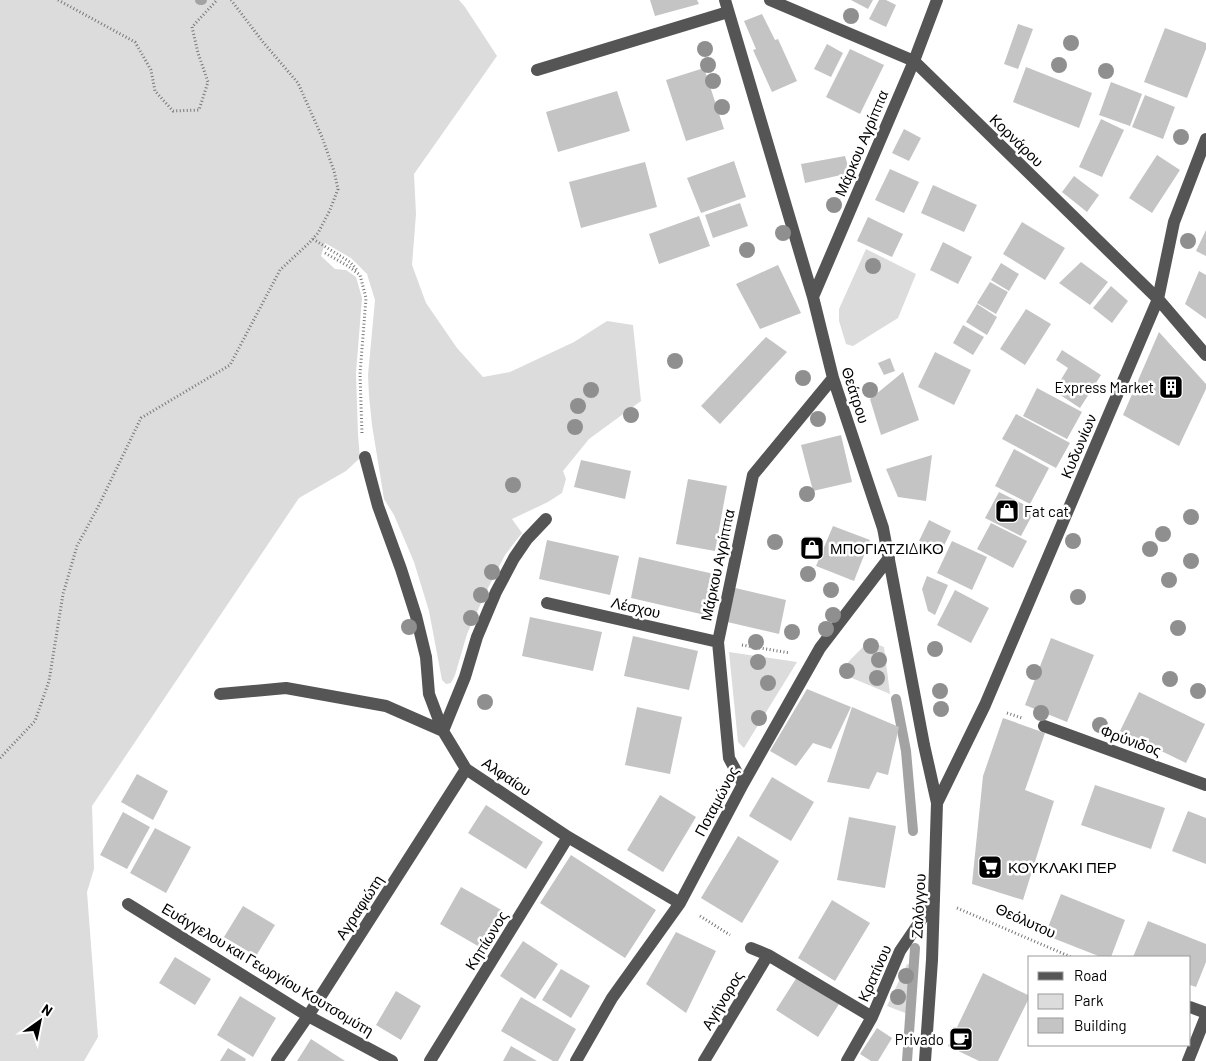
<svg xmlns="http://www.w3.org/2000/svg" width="1206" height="1061" font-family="Barlow,sans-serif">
	<rect width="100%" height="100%" fill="#fff"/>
	<path fill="#dcdcdc" d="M0,0H459L465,7L497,56L414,174L416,214L412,265L426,303L457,348L483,377L510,372L574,342L607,321L633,325L641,401L589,439L563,471L566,479L562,493L548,502L512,519L522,533L505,555L488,588L467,634L455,675L451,683L446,684L442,680L429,611L414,562L394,515L384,499L372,425L369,396L368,375L375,300L367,274L351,258L325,243L321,256L335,269L346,270L356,277L362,298L356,373L358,435L360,458L346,471L299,498L92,806L94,869L87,892L98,1037L84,1061H0Z
		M866,249L916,274L898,318L853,346L846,344L839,321V309Z
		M869,641L884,647L890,694L840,673L850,660Z
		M729,652L797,662L744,748L738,742Z
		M907,964L911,965L908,1014L887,1006Z"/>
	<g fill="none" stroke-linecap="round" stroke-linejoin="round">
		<path stroke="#a3a3a3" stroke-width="10" d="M200,0H202
			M896,699L906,751L913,831
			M907,1061L915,948"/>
	</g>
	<path fill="#c4c4c4" d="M650,0H697L699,4L655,16Z
		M851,0H873L868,9Z
		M879,0H886L896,5L886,27L869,19Z
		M762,14L775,40L778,39L797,81L772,92L753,50L756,49L744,21Z
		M1018,24L1033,29L1018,69L1004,64Z
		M1165,28L1206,43V49L1187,98L1144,82Z
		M827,44L843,53L831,77L814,69Z
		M850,49L884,65L860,114L826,97Z
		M1026,67L1092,93L1079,128L1013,102Z
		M704,68L724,129L686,141L666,80Z
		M1111,82L1142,94L1130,126L1099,115Z
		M617,91L630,131L558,152L546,112Z
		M1145,95L1175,107L1163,139L1132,127Z
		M1101,119L1124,130L1102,177L1079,167Z
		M904,129L921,138L909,161L892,153Z
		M1157,155L1180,170L1152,213L1129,198Z
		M845,156L850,173L805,183L801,164Z
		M734,161L746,197L701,213L687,178Z
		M645,162L657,207L581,228L569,182Z
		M890,169L919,182L904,213L875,200Z
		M1074,176L1099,195L1087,212L1062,192Z
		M933,185L977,205L964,232L921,213Z
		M740,203L748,226L713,238L705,215Z
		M699,216L710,246L659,264L649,234Z
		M868,217L903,234L892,257L857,241Z
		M1022,222L1065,248L1045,280L1003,254Z
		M1206,230V256L1196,251Z
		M943,242L972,257L958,284L930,270Z
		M1081,262L1108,282L1090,305L1059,283Z
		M1001,263L1019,274L1009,291L991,280Z
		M778,265L801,313L760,329L736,284Z
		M1199,271L1206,275V319L1185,304Z
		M990,282L1008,292L996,314L977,303Z
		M1111,286L1128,301L1112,323L1093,308Z
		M977,304L997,317L987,335L966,322Z
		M1026,309L1051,324L1025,365L1000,349Z
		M963,325L984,337L973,355L953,343Z
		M1159,332L1206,384V389L1179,446L1123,415Z
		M766,337L787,352L720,424L701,406Z
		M1062,350L1101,375L1080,408L1054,391L1068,368L1056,360Z
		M935,352L971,370L954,405L918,387Z
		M890,358L895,371L884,375L878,363Z
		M903,372L919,420L881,435L870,399Z
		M1037,388L1082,412L1067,439L1023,416Z
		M1016,414L1070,443L1056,468L1002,439Z
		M841,435L852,482L813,491L801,445Z
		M1014,449L1049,468L1030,504L995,486Z
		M932,455L926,501L898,497L886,469Z
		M581,460L631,471L625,499L574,487Z
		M688,479L727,486L715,551L676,544Z
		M999,492L1035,510L1021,536L985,518Z
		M929,520L951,531L941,552L919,541Z
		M991,523L1027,541L1013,568L977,549Z
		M833,526L870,540L854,581L816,566Z
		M547,540L619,556L610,595L539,579Z
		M952,541L987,557L972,590L937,573Z
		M639,557L714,574L705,615L631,598Z
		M927,576L948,585L935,615L928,611L922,589Z
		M731,587L786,600L779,634L723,621Z
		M955,590L989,608L971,643L937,625Z
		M530,617L602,632L593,671L522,656Z
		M633,636L698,651L689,690L624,676Z
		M1051,638L1094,655L1067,722L1025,705Z
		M807,689L851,707L831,749L813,743L796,766L770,751Z
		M1139,692L1205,724L1186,763L1120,731Z
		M637,707L682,717L670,774L625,765Z
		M852,707L899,727L888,775L877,772L869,789L827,782Z
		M1003,718L1045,733L1025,790L1054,801L1023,900L972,884L983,776Z
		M137,774L168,791L153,820L121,802Z
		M772,777L814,802L791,841L749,816Z
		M1095,785L1165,808L1151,849L1081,825Z
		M660,795L696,817L663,872L627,850Z
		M486,805L543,842L526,869L468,833Z
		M1188,811L1206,818V864L1172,851Z
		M123,812L150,827L127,869L100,855Z
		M849,817L896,826L885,888L837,880Z
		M155,828L191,847L166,893L130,873Z
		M738,836L779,861L742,923L701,898Z
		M571,855L656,910L625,958L540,903Z
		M461,887L505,912L483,949L440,924Z
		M1061,894L1125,920L1111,957H1101L1045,935Z
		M832,900L870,923L835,981L798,958Z
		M243,906L275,925L256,956L224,937Z
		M1148,921L1206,944V962L1196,987L1190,985V957H1133Z
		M676,932L716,951L686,1013L646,984Z
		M523,941L558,964L535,999L500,976Z
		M175,957L211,979L195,1005L159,983Z
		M561,969L590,986L571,1018L542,1000Z
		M983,973L1030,996L998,1061H979L948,1046Z
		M797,977L839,1004L818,1037L776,1010Z
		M396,991L421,1006L401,1040L376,1025Z
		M240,996L276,1018L253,1057L217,1035Z
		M521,997L576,1029L558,1061H553L501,1031Z
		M877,1028L892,1038L878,1061H871L860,1054Z
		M311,1039L345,1061H297Z
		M511,1046L537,1061H503Z
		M228,1048L246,1059L245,1061H220Z"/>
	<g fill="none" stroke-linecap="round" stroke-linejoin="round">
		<path stroke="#777" stroke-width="3" stroke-dasharray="1 2.5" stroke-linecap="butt" d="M58,0L135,42L151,70L155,91L173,111L199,110L208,82L198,53L192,27L217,0
			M313,239L350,262L357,270
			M325,253L348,266L360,275L366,298L360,374L362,434
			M742,645L790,653
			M1007,713L1022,718
			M0,758L35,721L49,681L63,594L77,546L98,507L141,418L230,365L280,270L309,243L318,233L330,210L338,189L334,171L322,137L298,83L263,42L231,0
			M957,908L1071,957
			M700,916L730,935"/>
		<path stroke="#555" stroke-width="12" d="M725,0L813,297L833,378L883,528L924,745L937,803
			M770,0L914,61L1158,299L1206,355
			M537,70L728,12
			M813,297L914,61L937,0
			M365,457L378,506L401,569L416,616L426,657L429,694L443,731
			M547,603L718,642
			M220,694L286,688L386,706L443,731L466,769L568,837L680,903
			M1044,726L1206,785
			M443,731L465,677L477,637L496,592L514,558L527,539L546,519
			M743,784L729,758L718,642L753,475L833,378
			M128,904L308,1016L392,1061
			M751,948L768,955L872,1017
			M1190,1007L1206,1013
			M277,1061L308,1016L466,769
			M430,1061L568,837
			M576,1061L612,998L680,903L743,784L820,648L889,558
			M704,1061L768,955
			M847,1061L872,1017L900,951L934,901
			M925,1061L932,960L937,803L985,705L1158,299L1174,222L1206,139
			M1188,1061L1206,1016"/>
	</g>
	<g fill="#8f8f8f">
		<circle cx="851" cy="16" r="8"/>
		<circle cx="1071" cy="43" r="8"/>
		<circle cx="705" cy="49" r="8"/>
		<circle cx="708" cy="65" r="8"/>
		<circle cx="1059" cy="65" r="8"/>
		<circle cx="1106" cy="71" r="8"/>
		<circle cx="713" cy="81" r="8"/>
		<circle cx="722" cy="107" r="8"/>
		<circle cx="1181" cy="137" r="8"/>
		<circle cx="834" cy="205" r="8"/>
		<circle cx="783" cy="233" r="8"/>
		<circle cx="1188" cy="241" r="8"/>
		<circle cx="747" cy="250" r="8"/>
		<circle cx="873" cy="266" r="8"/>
		<circle cx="675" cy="361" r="8"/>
		<circle cx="803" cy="378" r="8"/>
		<circle cx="591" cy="390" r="8"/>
		<circle cx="870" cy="390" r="8"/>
		<circle cx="578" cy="406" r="8"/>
		<circle cx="631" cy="415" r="8"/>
		<circle cx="818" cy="419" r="8"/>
		<circle cx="575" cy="427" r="8"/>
		<circle cx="513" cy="485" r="8"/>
		<circle cx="807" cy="494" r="8"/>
		<circle cx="1191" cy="517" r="8"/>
		<circle cx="1163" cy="534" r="8"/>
		<circle cx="1073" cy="541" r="8"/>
		<circle cx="775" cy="542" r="8"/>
		<circle cx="1150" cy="549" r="8"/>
		<circle cx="1191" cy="561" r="8"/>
		<circle cx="492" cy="572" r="8"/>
		<circle cx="808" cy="574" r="8"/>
		<circle cx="1169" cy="580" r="8"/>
		<circle cx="831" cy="590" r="8"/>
		<circle cx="481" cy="595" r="8"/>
		<circle cx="1078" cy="597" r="8"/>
		<circle cx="833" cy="615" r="8"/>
		<circle cx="471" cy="618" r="8"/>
		<circle cx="409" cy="627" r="8"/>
		<circle cx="1178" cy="628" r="8"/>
		<circle cx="826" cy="629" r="8"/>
		<circle cx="792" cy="632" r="8"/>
		<circle cx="756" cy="642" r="8"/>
		<circle cx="871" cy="646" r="8"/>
		<circle cx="935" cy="649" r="8"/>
		<circle cx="879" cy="660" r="8"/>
		<circle cx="758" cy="662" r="8"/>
		<circle cx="847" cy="671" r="8"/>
		<circle cx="1034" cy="672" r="8"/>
		<circle cx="877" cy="678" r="8"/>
		<circle cx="1170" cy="679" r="8"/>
		<circle cx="768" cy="683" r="8"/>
		<circle cx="940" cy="691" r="8"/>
		<circle cx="1198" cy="691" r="8"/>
		<circle cx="485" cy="702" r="8"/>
		<circle cx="941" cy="709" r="8"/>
		<circle cx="1041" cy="713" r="8"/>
		<circle cx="759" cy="718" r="8"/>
		<circle cx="1100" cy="725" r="8"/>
		<circle cx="906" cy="976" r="8"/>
		<circle cx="898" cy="997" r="8"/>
	</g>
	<defs>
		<g id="building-square" transform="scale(1.25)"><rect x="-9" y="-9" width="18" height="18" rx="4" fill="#000" stroke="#fff"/><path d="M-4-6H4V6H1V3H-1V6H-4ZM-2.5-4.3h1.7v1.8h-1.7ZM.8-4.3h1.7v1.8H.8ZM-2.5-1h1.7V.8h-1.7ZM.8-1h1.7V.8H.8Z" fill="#fff"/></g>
		<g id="shop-square" transform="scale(1.25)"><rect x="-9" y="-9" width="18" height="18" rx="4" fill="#000" stroke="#fff"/><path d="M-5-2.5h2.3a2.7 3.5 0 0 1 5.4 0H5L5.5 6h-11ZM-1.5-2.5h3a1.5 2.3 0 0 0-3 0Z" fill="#fff"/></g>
		<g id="supermarket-square" transform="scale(1.25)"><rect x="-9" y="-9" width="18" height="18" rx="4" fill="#000" stroke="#fff"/><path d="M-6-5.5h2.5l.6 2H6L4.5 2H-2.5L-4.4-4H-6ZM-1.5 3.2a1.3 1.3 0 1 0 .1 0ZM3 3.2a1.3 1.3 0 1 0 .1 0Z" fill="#fff"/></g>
		<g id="cafe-square" transform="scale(1.25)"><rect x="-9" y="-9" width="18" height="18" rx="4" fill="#000" stroke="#fff"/><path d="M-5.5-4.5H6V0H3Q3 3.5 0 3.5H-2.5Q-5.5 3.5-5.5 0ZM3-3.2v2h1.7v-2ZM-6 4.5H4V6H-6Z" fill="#fff"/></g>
	</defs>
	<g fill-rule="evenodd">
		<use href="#building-square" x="1171" y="387"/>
		<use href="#shop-square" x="1007" y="511"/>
		<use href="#shop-square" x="812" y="548"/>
		<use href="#supermarket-square" x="990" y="867"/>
		<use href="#cafe-square" x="961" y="1039"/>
	</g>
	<g text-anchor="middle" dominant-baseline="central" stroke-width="5" stroke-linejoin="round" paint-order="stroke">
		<g font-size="15" fill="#000" stroke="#fff">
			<text transform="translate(1017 140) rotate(44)">Κορνάρου</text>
			<text transform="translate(861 143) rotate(-67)">Μάρκου Αγρίππα</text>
			<text transform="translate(856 395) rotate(72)">Θεάτρου</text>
			<text transform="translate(1078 446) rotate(-67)">Κυδωνίων</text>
			<text transform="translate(717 565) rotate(-78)">Μάρκου Αγρίππα</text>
			<text transform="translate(636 607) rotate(13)">Λέσχου</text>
			<text transform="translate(1131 740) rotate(20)">Φρύνιδος</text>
			<text transform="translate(507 776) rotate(34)">Αλφαίου</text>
			<text transform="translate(716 801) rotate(-62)">Ποταμώνος</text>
			<text transform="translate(918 906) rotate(-87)">Ζαλόγγου</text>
			<text transform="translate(359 907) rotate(-57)">Αγραφιώτη</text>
			<text transform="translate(1026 920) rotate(24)">Θεόλυτου</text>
			<text transform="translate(486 940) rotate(-58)">Κηπίωνος</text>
			<text transform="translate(268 969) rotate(31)">Ευάγγελου και Γεωργίου Κουτσομύτη</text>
			<text transform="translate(874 973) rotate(-66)">Κρατίνου</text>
			<text transform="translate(722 1000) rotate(-59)">Αγήνορος</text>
		</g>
		<g font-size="15" fill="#000" stroke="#fff" text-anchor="start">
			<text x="1154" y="387" text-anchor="end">Express Market</text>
			<text x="1024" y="511">Fat cat</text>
			<text x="830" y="548">ΜΠΟΓΙΑΤΖΙΔΙΚΟ</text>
			<text x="1008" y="867">ΚΟΥΚΛΑΚΙ ΠΕΡ</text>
			<text x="944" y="1039" text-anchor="end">Privado</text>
		</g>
	</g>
	<rect x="1028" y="956" width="162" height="90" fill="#ffffff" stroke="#999999"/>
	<rect x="1038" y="972" width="25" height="8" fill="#555555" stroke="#999999"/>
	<text x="1074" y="981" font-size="15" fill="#000000">Road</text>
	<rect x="1038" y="994" width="25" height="15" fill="#dcdcdc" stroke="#999999"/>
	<text x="1074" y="1006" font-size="15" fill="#000000">Park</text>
	<rect x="1038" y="1018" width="25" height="15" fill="#c4c4c4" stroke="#999999"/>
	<text x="1074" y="1031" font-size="15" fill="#000000">Building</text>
	<g transform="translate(40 1021) rotate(33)" stroke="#ffffff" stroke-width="4" paint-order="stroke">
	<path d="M0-4L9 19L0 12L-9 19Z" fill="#000000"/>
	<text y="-8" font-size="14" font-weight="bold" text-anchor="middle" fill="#000000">N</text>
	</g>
</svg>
